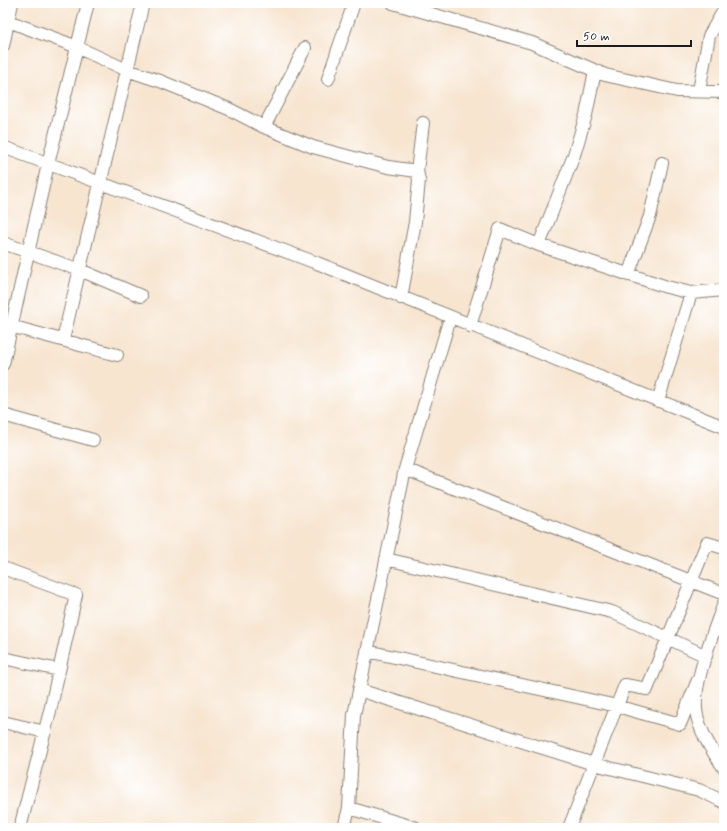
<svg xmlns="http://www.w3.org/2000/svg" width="727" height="831" font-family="Mynerve,sans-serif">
	<rect width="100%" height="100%" fill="#fff"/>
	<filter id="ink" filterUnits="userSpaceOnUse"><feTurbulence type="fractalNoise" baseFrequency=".025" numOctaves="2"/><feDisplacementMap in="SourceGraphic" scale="8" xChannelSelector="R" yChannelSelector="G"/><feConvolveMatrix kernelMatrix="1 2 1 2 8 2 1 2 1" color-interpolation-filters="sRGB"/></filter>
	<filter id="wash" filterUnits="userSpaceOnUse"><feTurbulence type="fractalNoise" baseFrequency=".012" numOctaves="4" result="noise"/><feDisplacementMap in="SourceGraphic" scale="16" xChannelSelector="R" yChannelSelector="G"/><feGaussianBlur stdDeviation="0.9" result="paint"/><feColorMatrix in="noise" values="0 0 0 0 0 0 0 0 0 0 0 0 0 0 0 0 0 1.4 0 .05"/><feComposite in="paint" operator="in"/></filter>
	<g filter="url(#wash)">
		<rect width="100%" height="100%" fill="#f7e5d0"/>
	</g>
	<g filter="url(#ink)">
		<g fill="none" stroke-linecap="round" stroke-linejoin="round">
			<g stroke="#8a8076" stroke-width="14">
				<path id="street" d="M393,3L532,43L605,75L677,91L724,92
					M3,19L72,45L127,70L160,81L229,109L264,127L313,147L388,167L417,171
					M3,46L12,3
					M328,79L354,3
					M699,91L709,36L724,10
					M264,127L305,48
					M3,147L317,263L724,427
					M3,243L80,270L141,296
					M539,245L574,155L586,115L595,71
					M628,275L650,216L662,163
					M401,298L415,222L419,180L417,171L423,123
					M3,324L117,355
					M470,326L500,229L539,245L667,287L691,293L724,290
					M63,340L143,3
					M3,364L48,164L88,3
					M658,401L691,293
					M3,415L93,440
					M405,469L724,594
					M386,559L612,612L706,656
					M3,568L76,595L50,711L20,828
					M724,603C714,632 690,687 697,716C702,736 713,752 724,768
					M367,651L617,706L680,724L698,680
					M3,658L59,670
					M359,690L594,764L699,790L724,802
					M3,722L45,732
					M349,808L416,828
					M344,828L349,808L354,715L405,469L450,318
					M569,828L625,685L647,689L707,543L724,548"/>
			</g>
			<use href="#street" stroke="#fff" stroke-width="12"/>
		</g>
	</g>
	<rect width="727" height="831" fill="none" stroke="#fff" stroke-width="16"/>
	<path d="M577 40v6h114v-6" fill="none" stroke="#1c1c1c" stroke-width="2"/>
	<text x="583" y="40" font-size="12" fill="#1c1c1c" stroke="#ffffff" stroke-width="3" paint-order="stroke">50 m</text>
</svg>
